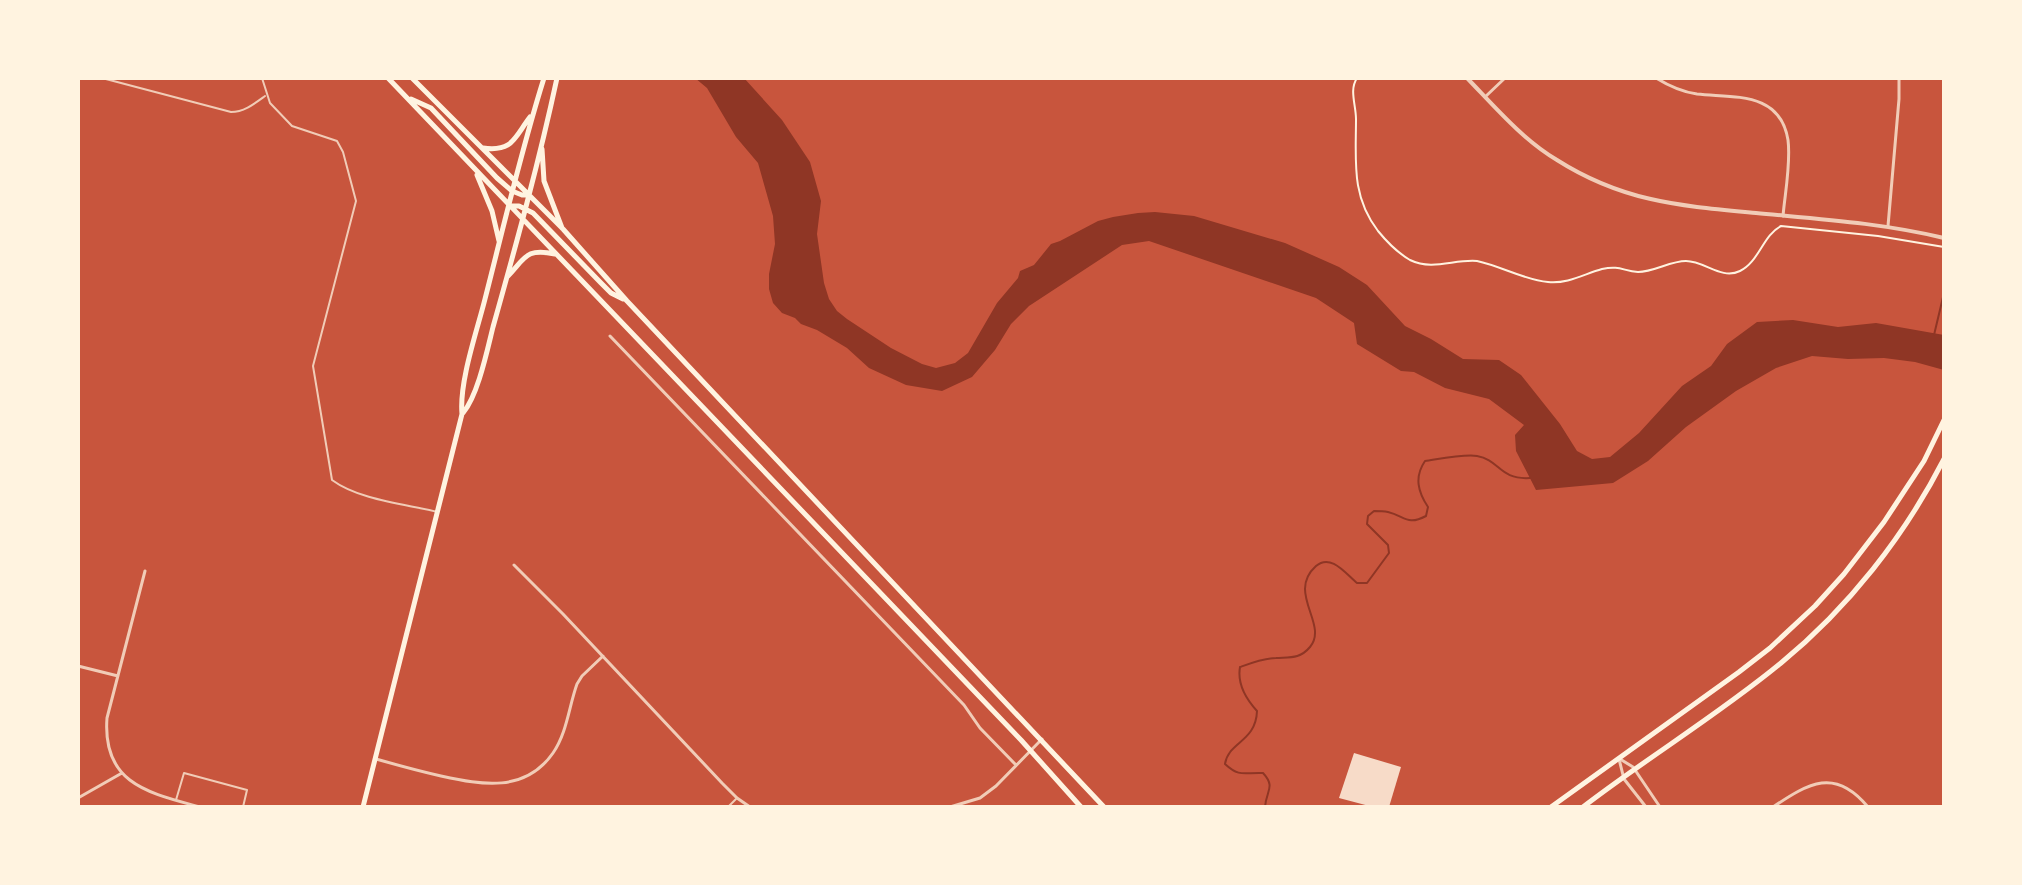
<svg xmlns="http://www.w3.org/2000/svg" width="2022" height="885" font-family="Jost,sans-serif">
	<rect width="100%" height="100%" fill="#c8553d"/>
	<path fill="#8f3625" d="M695,78H744L782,120L810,162L821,201L817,234L824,283L829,299L837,311L847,319L891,348L922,364L936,368L955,363L968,353L997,303L1018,278L1020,271L1034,265L1051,244L1060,241L1098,221L1113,217L1138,213L1155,212L1194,216L1285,243L1339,267L1367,285L1405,326L1431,339L1463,359L1499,360L1521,375L1560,424L1577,451L1592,459L1610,457L1639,433L1682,386L1711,366L1727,344L1757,322L1793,320L1838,327L1876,323L1944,335V370L1915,362L1884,358L1848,359L1812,356L1776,368L1736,391L1686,427L1648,461L1613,483L1536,490L1516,451L1515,435L1524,425L1489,399L1445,388L1414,372L1401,371L1357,344L1354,323L1316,298L1149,241L1122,245L1029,306L1011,324L995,350L972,377L942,391L906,385L869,368L847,348L817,330L801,324L795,318L782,313L773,303L769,289V274L775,244L773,216L758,163L736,137L707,88Z"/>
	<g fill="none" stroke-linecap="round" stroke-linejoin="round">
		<path stroke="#8f3625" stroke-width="2" d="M1934,335L1944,293
			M1265,807C1266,791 1276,787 1263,773C1245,772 1240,778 1225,764C1228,742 1256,742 1257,711C1246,699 1237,684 1240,667C1251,663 1264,658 1276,658C1290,657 1300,659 1310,647C1329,624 1286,593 1316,566C1331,553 1346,574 1357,583H1367L1389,553L1388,545L1367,524L1368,516L1374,511C1378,511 1383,511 1388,512C1405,516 1407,526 1426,516L1428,507C1418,492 1414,477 1425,461C1439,459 1464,454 1477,456C1500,460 1499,480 1530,478"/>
	</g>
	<path fill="#f7dbc8" d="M1354,753L1401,767L1389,807H1373L1339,798Z"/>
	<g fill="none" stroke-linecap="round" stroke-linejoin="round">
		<path stroke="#fff3e0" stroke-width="2" d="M1357,78C1349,90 1356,105 1356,119C1356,161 1351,196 1378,231C1387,242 1398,253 1410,260C1433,271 1454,259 1477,261C1501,266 1524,280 1548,282C1568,284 1584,274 1602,269C1620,265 1623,271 1638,272C1654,272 1670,261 1686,261C1705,261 1721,280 1740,271C1759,262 1763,235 1781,226L1878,236L1944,247"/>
		<path stroke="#f1ccb7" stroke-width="2" d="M102,78L231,112C244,112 254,104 265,96
			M262,78L270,103L292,126L337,141L343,152L356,201L313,366L332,480C359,500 405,504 438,512
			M176,800L184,773L247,790L243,807
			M728,807L736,799"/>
		<path stroke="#f1ccb7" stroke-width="3" d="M1656,78C1669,86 1682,92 1697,94C1734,98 1780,91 1788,140C1791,163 1785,193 1783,216
			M1485,97L1505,78
			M1888,226L1899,99V78
			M610,336L964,705L980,728L1016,765
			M514,565L563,614L722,783L737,798L750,807
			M145,571L107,718C102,784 149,793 200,807
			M78,666L118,676
			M376,759C397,765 419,771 441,776C482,785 525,793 553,753C567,733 569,706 577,684L582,676L603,656
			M1619,759L1624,779L1646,807
			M1620,759L1633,767L1660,807
			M78,798L122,773
			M950,807L980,798L996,786L1042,739
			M1773,807C1809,783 1835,767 1868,807"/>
		<path stroke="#f1ccb7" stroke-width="4" d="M1467,78C1495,107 1522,139 1557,160C1623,202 1681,206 1756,213C1819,219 1882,223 1944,238"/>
		<path stroke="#fff3e0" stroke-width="5" d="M388,78L1021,740L1081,807
			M412,78L563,229L627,301L1104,807
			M411,99L431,108L497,178L512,191L522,195H527
			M483,148C513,152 514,138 530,117
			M542,149L544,181L562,228
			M477,175L492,211L499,241
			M510,206H519L533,213L601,283L611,293L623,299
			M508,276C526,257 526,248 555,254
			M463,413C478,395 487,351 493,327C516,245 539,162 557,78
			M363,807L462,414C459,382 477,331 485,299C504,225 521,151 544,78"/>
		<path stroke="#fff3e0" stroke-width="5" d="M1551,807L1739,672L1770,648L1815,606L1844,574L1884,522L1924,461L1944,420
			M1583,807C1648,757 1718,715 1781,663C1848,608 1904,537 1944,459"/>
	</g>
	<rect width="2022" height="885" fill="none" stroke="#fff3e0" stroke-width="160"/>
</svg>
